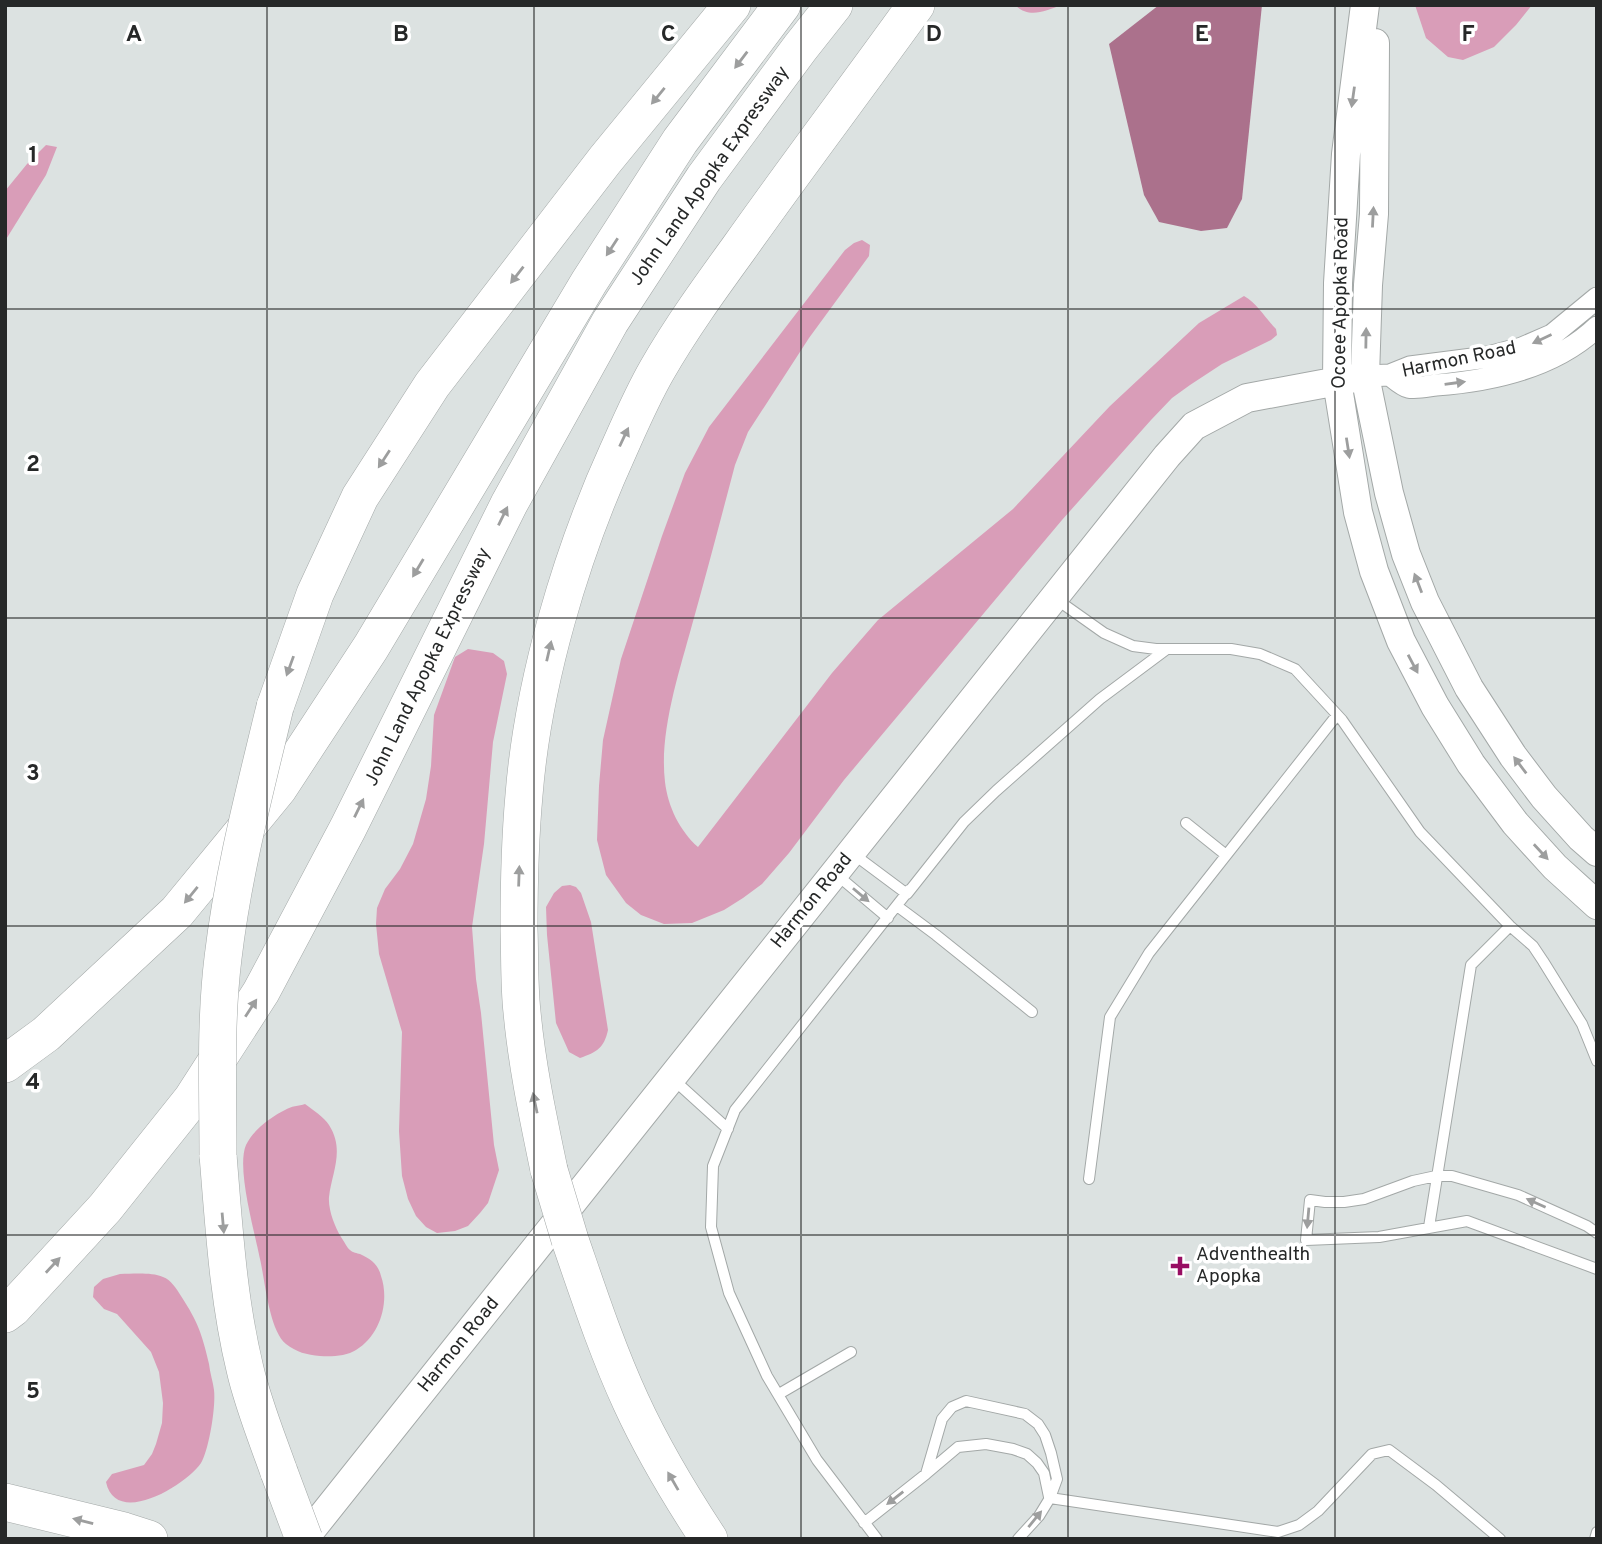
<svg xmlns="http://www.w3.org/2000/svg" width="1602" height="1544" font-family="Overpass,sans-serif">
	<rect width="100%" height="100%" fill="#dce2e1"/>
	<path fill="#d99db8" d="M1015,5H1062C1044,11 1030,19 1015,5Z
		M1415,5H1532L1516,25L1494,47L1463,60L1448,57L1426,38Z
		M46,145L57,147L46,175L5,241V191L27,164Z
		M862,240L870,245L869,256L809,338L748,432L735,465C721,518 707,572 692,625C679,673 659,732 665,782C668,807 680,831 698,847L832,673L878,620L1013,509L1110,406L1199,323L1244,296C1258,304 1265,318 1276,329L1277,335L1271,340L1222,364L1190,385L1172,398L1151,420L1062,520L844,780L789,853L762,884L743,898L724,910L692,923L664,924L641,915L626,903L606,875L597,840L599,786L603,740L621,659L662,536L685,473L709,427L845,250L854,243Z
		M468,649L493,653L504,661L507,674L493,742L484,844L472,927L476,979L481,1013L494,1145L499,1170L488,1203L480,1213L468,1226L455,1231L437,1233L426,1227L416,1216L408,1199L402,1176L399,1131L402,1032L379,954L376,924L377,908L385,889L400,869L413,844L426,799L431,766L434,715L455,657Z
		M570,885L576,887L581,893L591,922L608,1030C604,1048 597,1052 580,1058L569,1052L556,1023L547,935L546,907L554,893L562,886Z
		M305,1104C313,1110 324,1117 329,1125C345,1150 332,1172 329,1197C328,1210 335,1227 341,1237C344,1241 347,1248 350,1250C353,1253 357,1253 360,1254C371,1259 378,1264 381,1276C390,1302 380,1336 356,1350C347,1356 331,1357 320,1356C307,1355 296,1352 286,1344C269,1330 265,1280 260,1259C255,1233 236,1168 246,1145C253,1130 271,1117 285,1110C291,1106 299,1106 305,1104Z
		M120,1274C133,1274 151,1272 163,1277C171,1280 176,1288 181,1296C198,1322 202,1334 209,1364C210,1373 213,1382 214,1390C216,1406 209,1450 201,1463C186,1485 116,1528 106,1482L112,1474L144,1465L152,1454L156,1444L162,1423L163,1403L159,1372L151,1352L117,1314L104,1309L93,1297L94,1287L103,1279Z"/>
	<path fill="#ab718c" d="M1159,5H1262L1242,199L1227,228L1201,231L1159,222L1144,195L1109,44Z"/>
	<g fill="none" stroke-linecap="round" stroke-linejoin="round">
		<g stroke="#a3a8a7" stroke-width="12">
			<path id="lane" d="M1056,599L1104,633L1133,646L1156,649H1231L1260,654L1295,669L1342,720L1420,832L1510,926L1533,946L1543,961L1582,1024L1597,1061
				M1186,823L1226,855
				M852,853L907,894L964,822L996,791L1100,699L1167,649
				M837,875L888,918
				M897,906L936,935L1032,1012
				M674,1080L728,1129
				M1089,1179L1110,1017L1149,953L1337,715
				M1429,1227L1471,965L1510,926
				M1597,1233L1587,1226L1518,1195L1452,1176H1436L1413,1181L1364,1199L1344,1202H1325L1310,1200L1306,1240L1379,1237L1467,1221L1597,1269
				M779,1394L851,1352
				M926,1474L942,1419L952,1407L966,1401L1025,1414L1038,1424L1045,1435L1051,1453L1057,1479L1050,1498L1039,1516L1018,1539
				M1050,1498L1278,1532L1299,1525L1318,1511L1372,1454L1389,1450L1436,1485L1500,1539
				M864,1523L926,1474L958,1447L986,1444L1013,1449L1027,1454L1037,1463L1044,1473L1049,1497
				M877,1539L817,1460L767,1376L729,1293L711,1227L713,1166L735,1110L909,890
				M1595,1539L1597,1532"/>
		</g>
		<g stroke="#a3a8a7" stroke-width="23">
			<path id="street" d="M1390,375C1395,379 1403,386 1408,387C1416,389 1428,386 1436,385C1492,381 1555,367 1597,327
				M1365,376L1390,375L1410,367L1488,357L1522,348L1552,335L1597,298"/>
		</g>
		<g stroke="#a3a8a7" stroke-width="30">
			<path id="secondary" d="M1365,5L1346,154L1338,283L1337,381L1358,512L1374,571L1401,641L1435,706L1471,764L1515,823L1555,867L1597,905
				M1375,43L1374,214L1368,285L1365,376L1389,493L1406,554L1425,602L1469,688L1513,756L1544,797L1581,838L1597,852
				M304,1539L1167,456L1194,426L1247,398L1365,376"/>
		</g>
		<g stroke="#a3a8a7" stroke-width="38">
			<path id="highway" d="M275,707L315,594L360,497L432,385L605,160L732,5
				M5,1064L46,1034L177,912L278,789L371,647L589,282L680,141L782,5
				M218,1155C224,1227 228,1299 245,1369C253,1404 267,1438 279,1472
				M549,1170C538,1117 527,1066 522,1012C519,985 520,957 519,929C519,884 520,839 524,795C533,682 571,554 618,451C630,424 642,396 657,370C681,328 710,288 739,248C797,166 857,87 916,5
				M570,1240C589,1295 607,1350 631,1402C653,1450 680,1495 709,1539
				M5,1314L13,1308L105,1208L192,1099L261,992L348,828L509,504L610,322L704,178L800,48L834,5
				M5,1502L124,1531L149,1539"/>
		</g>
		<use href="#lane" stroke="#fff" stroke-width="10"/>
		<use href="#street" stroke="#fff" stroke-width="21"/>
		<use href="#secondary" stroke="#fff" stroke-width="28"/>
		<use href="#highway" stroke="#fff" stroke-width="37"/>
		<g stroke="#a3a8a7" stroke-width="38" stroke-linecap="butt">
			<path id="highway-bridge" d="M218,1155C218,1089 215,1023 223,958C233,873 255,790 275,707
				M549,1170L570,1240
				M279,1472L304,1539"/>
		</g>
		<use href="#highway-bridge" stroke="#fff" stroke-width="37"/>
	</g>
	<defs><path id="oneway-solid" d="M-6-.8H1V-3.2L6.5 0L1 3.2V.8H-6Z" transform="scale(1.75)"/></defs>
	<g fill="#9d9e9e">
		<use href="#oneway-solid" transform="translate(741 60) rotate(127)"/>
		<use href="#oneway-solid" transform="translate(658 96) rotate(129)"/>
		<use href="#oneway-solid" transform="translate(1353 97) rotate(98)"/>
		<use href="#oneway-solid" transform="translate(1373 217) rotate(-87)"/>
		<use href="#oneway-solid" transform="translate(612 247) rotate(123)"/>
		<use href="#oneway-solid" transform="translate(517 275) rotate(128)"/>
		<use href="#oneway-solid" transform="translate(1366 338) rotate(-89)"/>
		<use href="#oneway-solid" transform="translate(1542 339) rotate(155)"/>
		<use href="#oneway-solid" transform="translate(1455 383) rotate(-8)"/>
		<use href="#oneway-solid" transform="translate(624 437) rotate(-65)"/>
		<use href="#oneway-solid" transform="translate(1348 448) rotate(81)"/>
		<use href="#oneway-solid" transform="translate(384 459) rotate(123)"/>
		<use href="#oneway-solid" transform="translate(503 516) rotate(-64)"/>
		<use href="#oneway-solid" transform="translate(418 568) rotate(121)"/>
		<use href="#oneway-solid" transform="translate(1418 583) rotate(-111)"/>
		<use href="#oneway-solid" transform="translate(549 651) rotate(-77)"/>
		<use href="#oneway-solid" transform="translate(1413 664) rotate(62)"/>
		<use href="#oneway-solid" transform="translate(290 666) rotate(110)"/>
		<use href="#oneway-solid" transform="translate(1520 765) rotate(-127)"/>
		<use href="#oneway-solid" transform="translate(359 808) rotate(-64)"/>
		<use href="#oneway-solid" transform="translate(1541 852) rotate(47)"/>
		<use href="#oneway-solid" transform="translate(519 876) rotate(-88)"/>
		<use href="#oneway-solid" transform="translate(191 895) rotate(129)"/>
		<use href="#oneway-solid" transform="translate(861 895) rotate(40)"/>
		<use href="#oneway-solid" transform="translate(251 1008) rotate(-57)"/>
		<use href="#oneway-solid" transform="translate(535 1103) rotate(-102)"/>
		<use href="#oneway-solid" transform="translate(1536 1203) rotate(-156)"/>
		<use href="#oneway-solid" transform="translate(1308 1218) rotate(95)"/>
		<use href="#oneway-solid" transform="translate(223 1223) rotate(85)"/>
		<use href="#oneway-solid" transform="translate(53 1265) rotate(-47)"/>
		<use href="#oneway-solid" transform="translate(673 1481) rotate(-120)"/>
		<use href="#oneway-solid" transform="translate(895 1498) rotate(142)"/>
		<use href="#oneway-solid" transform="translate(1035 1519) rotate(-51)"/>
		<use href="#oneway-solid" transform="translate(83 1521) rotate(-166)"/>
	</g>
	<path fill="none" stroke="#262828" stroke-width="2" stroke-opacity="0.55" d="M267,5V1539M534,5V1539M801,5V1539M1068,5V1539M1335,5V1539M5,309H1597M5,618H1597M5,926H1597M5,1235H1597"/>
	<path fill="#980d62" stroke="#fff" stroke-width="2.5" d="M1176.5 1255.5h7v7h7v7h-7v7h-7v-7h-7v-7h7z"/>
	<g text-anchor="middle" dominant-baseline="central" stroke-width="7" stroke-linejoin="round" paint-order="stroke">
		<g font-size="19" fill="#262828" stroke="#fff">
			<text transform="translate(710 176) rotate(-55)">John Land Apopka Expressway</text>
			<text transform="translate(1341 303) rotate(-89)">Ocoee Apopka Road</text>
			<text transform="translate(1459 360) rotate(-12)">Harmon Road</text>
			<text transform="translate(428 667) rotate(-64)">John Land Apopka Expressway</text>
			<text transform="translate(812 901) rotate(-51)">Harmon Road</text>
			<text transform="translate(459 1345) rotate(-51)">Harmon Road</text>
		</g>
		<g font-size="19" fill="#262828" stroke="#fff" text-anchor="start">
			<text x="1196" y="1255">Adventhealth<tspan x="1196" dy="22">Apopka</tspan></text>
		</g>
	</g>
	<g font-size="23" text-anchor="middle" font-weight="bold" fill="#262828" stroke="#fff" stroke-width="7" stroke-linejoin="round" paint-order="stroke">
		<text x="134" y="41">A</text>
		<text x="401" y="41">B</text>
		<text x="668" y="41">C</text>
		<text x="934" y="41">D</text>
		<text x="1202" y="41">E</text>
		<text x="1468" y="41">F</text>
		<text x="33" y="162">1</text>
		<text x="33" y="471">2</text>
		<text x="33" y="780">3</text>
		<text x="33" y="1089">4</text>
		<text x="33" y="1398">5</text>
	</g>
	<rect width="1602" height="1544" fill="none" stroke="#262828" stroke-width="14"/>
</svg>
